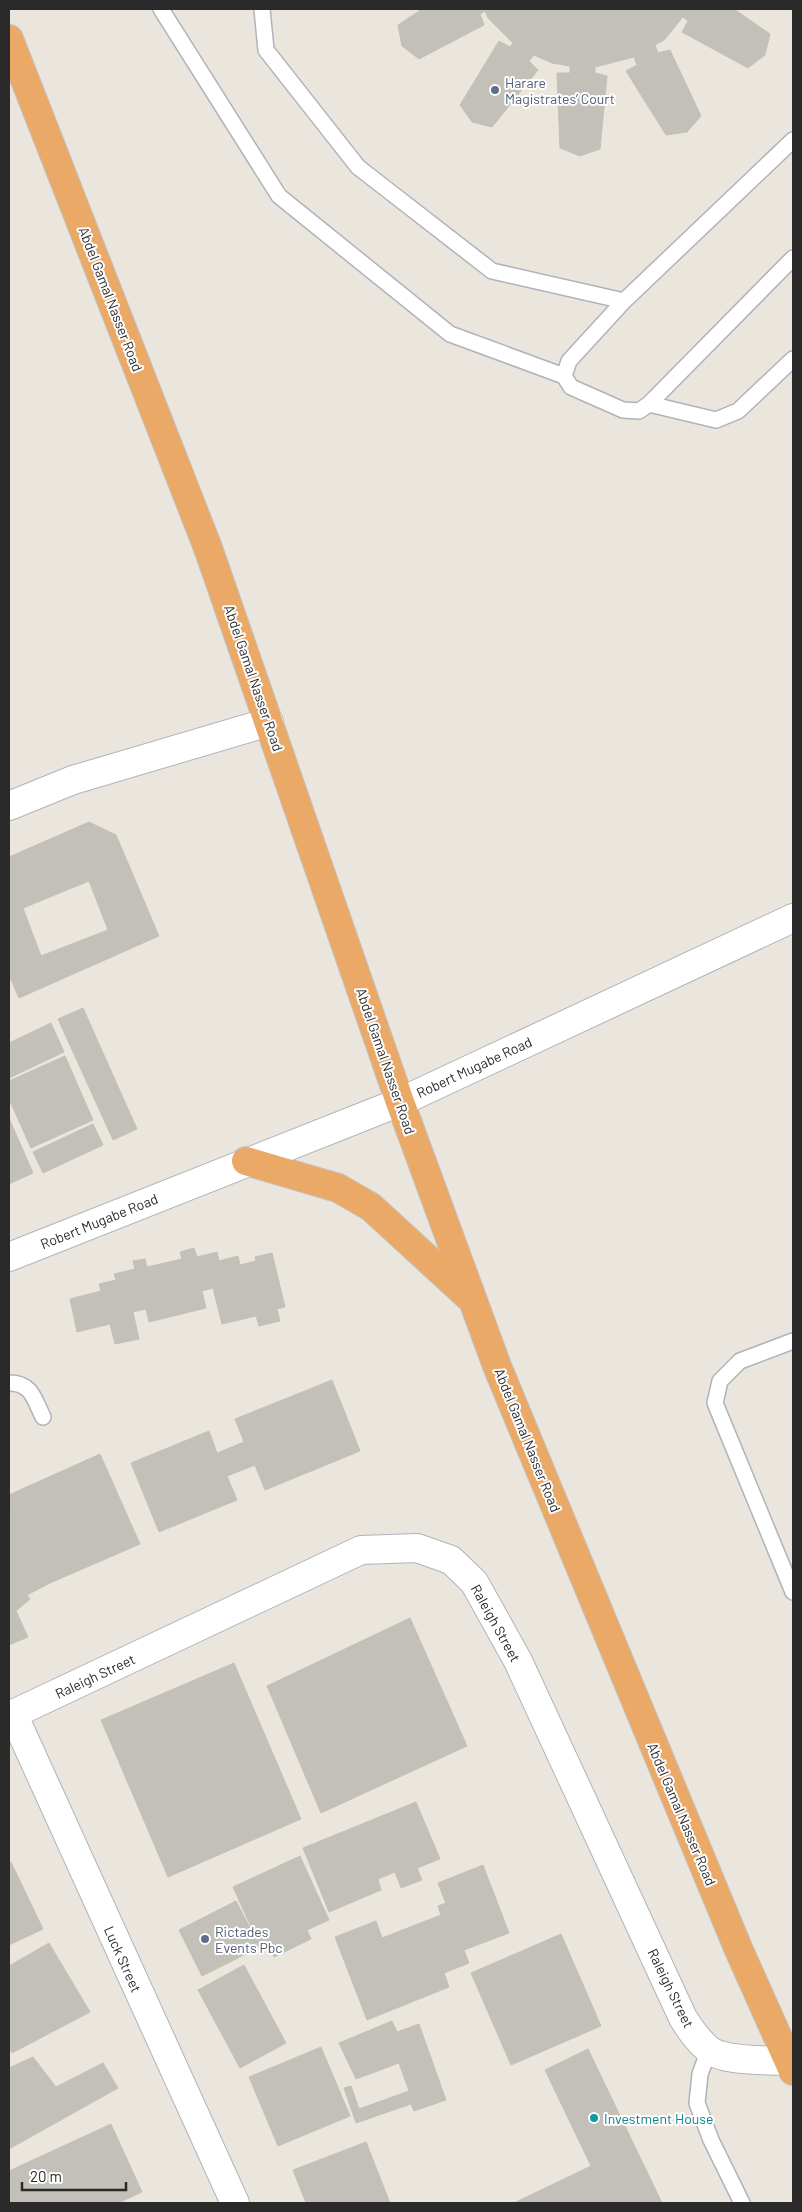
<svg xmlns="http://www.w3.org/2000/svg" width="802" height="2212" font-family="Barlow,sans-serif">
	<rect width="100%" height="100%" fill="#eae5dd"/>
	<path fill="#c3bfb9" stroke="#c5c1b7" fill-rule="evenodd" d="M422,9H734L770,34L765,55L748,68L682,32L688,21L683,17L664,40L655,45L658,53L670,50L701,116L687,132L666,135L626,71L637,65L634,57L595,67V73L607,76L600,149L580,156L560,148L557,73H570V66L552,63L534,55L529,61L538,70L492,127L472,122L460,105L499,41L510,47L513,43L488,18L485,11L480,14L484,25L419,59L402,46L398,25Z
		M89,822L116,835L159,936L19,998L9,975V857ZM89,881L108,930L41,956L23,908Z
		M83,1008L137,1129L113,1140L58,1019Z
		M51,1023L64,1052L9,1078V1043Z
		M65,1056L93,1120L31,1148L9,1099V1081Z
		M9,1118L33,1173L9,1184Z
		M93,1124L103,1145L43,1173L33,1152Z
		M194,1248L197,1257L217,1252L219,1261L238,1256L240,1265L256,1261L255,1257L272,1253L285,1307L277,1309L280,1321L259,1326L256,1316L222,1324L213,1288L202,1291L206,1308L149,1322L146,1309L133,1312L139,1339L115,1344L110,1324L77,1332L70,1299L101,1291L99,1284L116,1280L114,1274L135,1269L133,1261L145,1259L147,1267L182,1259L180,1252Z
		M332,1380L360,1451L265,1490L255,1465L227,1476L237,1500L159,1532L131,1463L209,1431L217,1453L244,1442L235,1419Z
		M100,1454L140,1544L50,1583L11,1494Z
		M11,1494L50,1583L27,1595L30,1599L16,1611L9,1615V1495Z
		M16,1611L28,1637L9,1645V1615Z
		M410,1618L467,1746L321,1813L267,1686Z
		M234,1663L301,1819L168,1877L101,1720Z
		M416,1802L440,1859L417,1868L422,1880L401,1888L395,1872L378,1879L381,1890L329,1912L303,1848Z
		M300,1856L329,1920L307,1930L311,1939L274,1957L268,1946L260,1947L233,1887Z
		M11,1862L43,1929L9,1945V1863Z
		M483,1865L509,1933L464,1950L438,1883Z
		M236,1901L260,1947L202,1976L179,1930Z
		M446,1903L469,1963L444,1973L449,1987L367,2020L335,1937L376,1921L382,1938L441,1915L438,1906Z
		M561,1934L601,2026L511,2065L471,1973Z
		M49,1943L90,2012L12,2053L9,2048V1966Z
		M244,1965L286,2043L240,2068L198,1990Z
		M392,2021L397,2032L419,2024L446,2100L414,2111L411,2104L356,2123L344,2088L351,2086L359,2109L409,2091L399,2063L356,2079L339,2043Z
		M321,2047L350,2116L278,2146L249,2077Z
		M588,2049L662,2203H514L591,2166L545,2070Z
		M33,2057L56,2087L103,2063L118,2088L9,2149V2068Z
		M111,2124L142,2192L118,2203H9V2171Z
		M366,2142L390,2203H306L293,2170Z"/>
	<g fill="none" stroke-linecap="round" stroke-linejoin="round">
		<g stroke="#b1b2bc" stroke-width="18">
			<path id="lane" d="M161,9L279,196L450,334L564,376
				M262,9L266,50L358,167L492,271L624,301L793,140
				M624,301L569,361L564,376L571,387L623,410L639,411L649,404L793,258
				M649,404L716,420L738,411L793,359
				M793,1341L740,1361L720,1381L715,1403L793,1592
				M9,1383C32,1383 34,1399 43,1417
				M709,2050L700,2074L697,2103L711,2140L742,2203"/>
		</g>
		<g stroke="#b1b2bc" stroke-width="30">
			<path id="street" d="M9,806L73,780L269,722
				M13,1714L235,2203
				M9,1716L361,1550L417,1548L451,1560L474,1582L518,1661L683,2018C690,2029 697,2040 708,2049C723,2062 768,2060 789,2061"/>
		</g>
		<g stroke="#b1b2bc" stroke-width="30">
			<path id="secondary" d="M9,1257L400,1102L793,918"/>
		</g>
		<g stroke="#c3c3c3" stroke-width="30">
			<path id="highway" d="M9,39L208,548L400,1102L497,1366L738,1948L793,2071
				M246,1161L338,1188L371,1207L469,1297"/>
		</g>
		<use href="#lane" stroke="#fff" stroke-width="15"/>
		<use href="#street" stroke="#fff" stroke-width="28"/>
		<use href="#secondary" stroke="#fff" stroke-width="28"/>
		<use href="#highway" stroke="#eba967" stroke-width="28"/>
	</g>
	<g fill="#5c6f8a" stroke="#fff" stroke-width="2">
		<circle cx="495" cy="90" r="5"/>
		<circle cx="205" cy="1939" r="5"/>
	</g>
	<circle fill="#0f9aa8" stroke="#fff" stroke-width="2" cx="594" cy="2118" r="5"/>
	<g text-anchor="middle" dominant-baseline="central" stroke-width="4" stroke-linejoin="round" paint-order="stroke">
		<g font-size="14" fill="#4e5e75" stroke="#fff" text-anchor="start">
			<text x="505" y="82">Harare<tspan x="505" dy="16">Magistrates’ Court</tspan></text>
			<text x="215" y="1931">Rictades<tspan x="215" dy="16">Events Pbc</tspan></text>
		</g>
		<g font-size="14" fill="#2a2a2a" stroke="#fff">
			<text transform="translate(111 299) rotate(69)">Abdel Gamal Nasser Road</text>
			<text transform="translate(254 678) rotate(71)">Abdel Gamal Nasser Road</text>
			<text transform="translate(386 1061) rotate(71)">Abdel Gamal Nasser Road</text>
			<text transform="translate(474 1067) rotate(-25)">Robert Mugabe Road</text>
			<text transform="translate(99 1221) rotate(-22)">Robert Mugabe Road</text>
			<text transform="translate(528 1440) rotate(68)">Abdel Gamal Nasser Road</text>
			<text transform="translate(496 1623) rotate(61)">Raleigh Street</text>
			<text transform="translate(95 1676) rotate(-25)">Raleigh Street</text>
			<text transform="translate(682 1814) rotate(67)">Abdel Gamal Nasser Road</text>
			<text transform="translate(123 1959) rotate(66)">Luck Street</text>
			<text transform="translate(671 1988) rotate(64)">Raleigh Street</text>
		</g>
		<g font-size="14" fill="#0d838f" stroke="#fff" text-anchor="start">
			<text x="604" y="2118">Investment House</text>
		</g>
	</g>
	<rect width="802" height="2212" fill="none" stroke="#2a2a2a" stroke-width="20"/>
	<path d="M22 2182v8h104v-8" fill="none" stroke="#2a2a2a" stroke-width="2.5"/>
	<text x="30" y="2182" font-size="15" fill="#2a2a2a" stroke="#ffffff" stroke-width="4" paint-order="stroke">20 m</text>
</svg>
